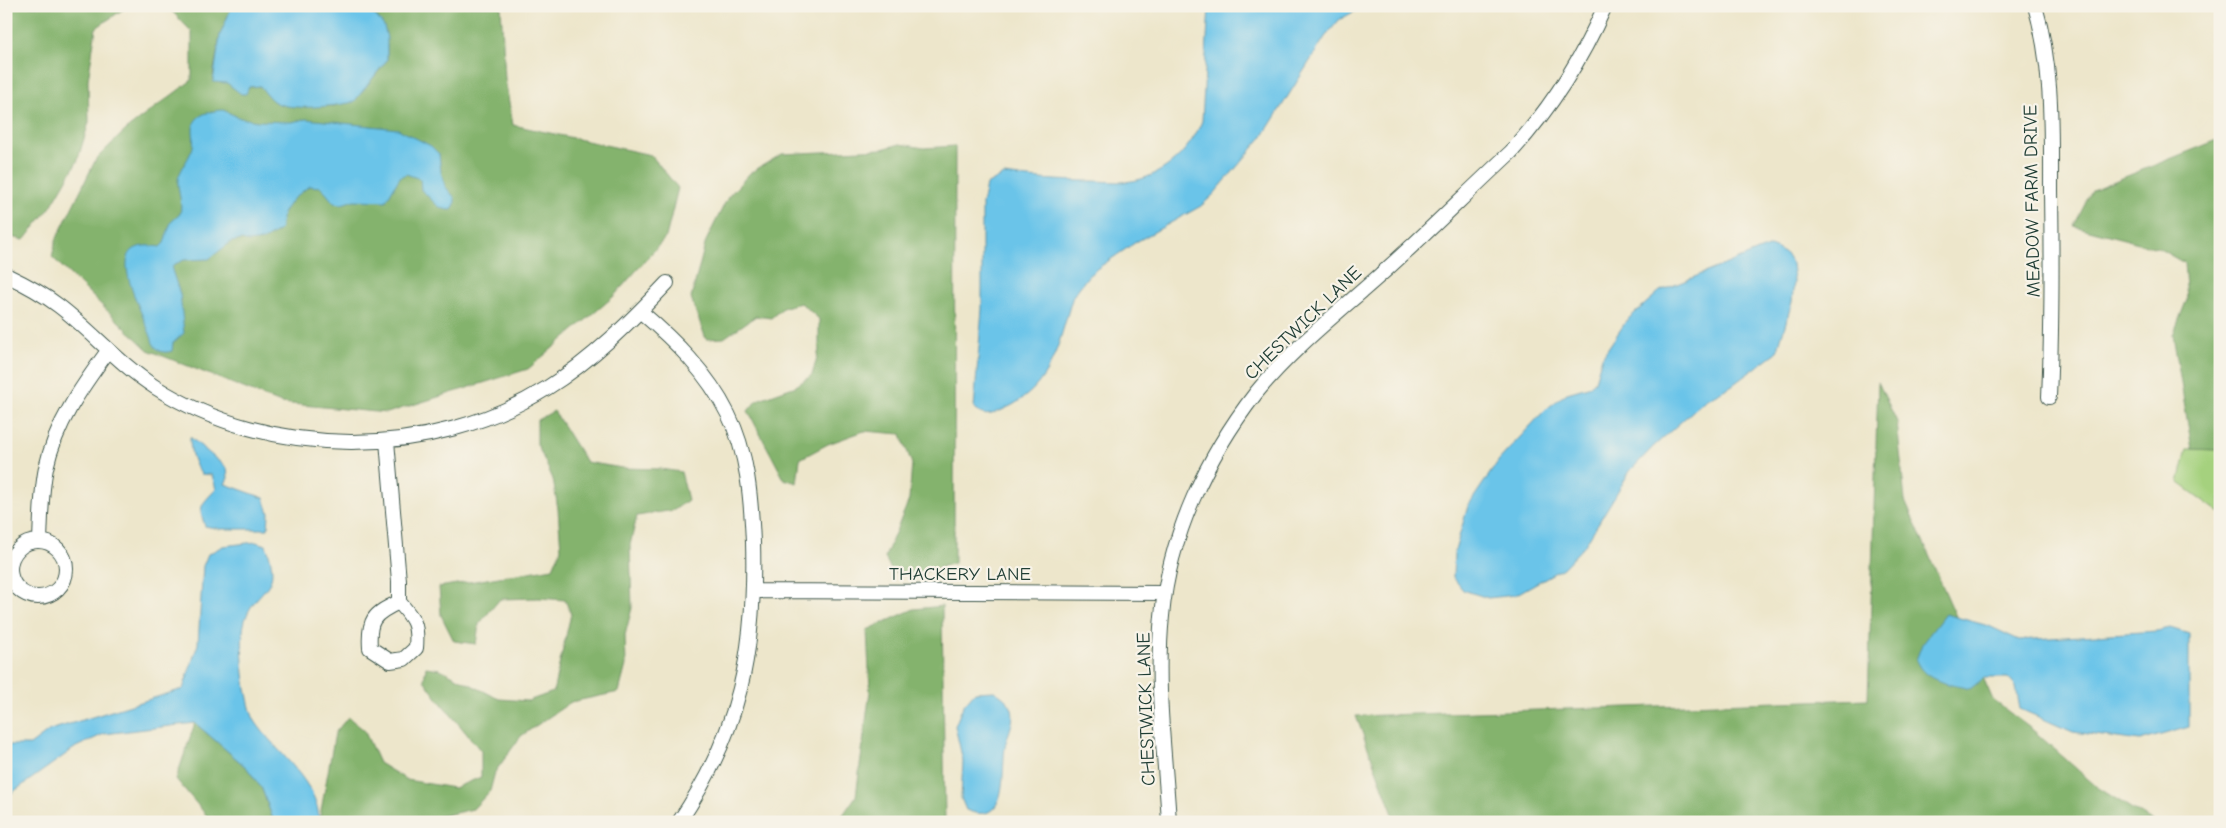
<svg xmlns="http://www.w3.org/2000/svg" width="2226" height="828" font-family="'Comic Neue',sans-serif">
	<rect width="100%" height="100%" fill="#f7f3e8"/>
	<filter id="ink" filterUnits="userSpaceOnUse"><feTurbulence type="fractalNoise" baseFrequency=".02" numOctaves="2"/><feDisplacementMap in="SourceGraphic" scale="10" xChannelSelector="R" yChannelSelector="G"/><feConvolveMatrix kernelMatrix="1 2 1 2 8 2 1 2 1" color-interpolation-filters="sRGB"/></filter>
	<filter id="wash" filterUnits="userSpaceOnUse"><feTurbulence type="fractalNoise" baseFrequency=".0096" numOctaves="4" result="noise"/><feDisplacementMap in="SourceGraphic" scale="20" xChannelSelector="R" yChannelSelector="G"/><feGaussianBlur stdDeviation="1.12" result="paint"/><feColorMatrix in="noise" values="0 0 0 0 0 0 0 0 0 0 0 0 0 0 0 0 0 1.4 0 .05"/><feComposite in="paint" operator="in"/></filter>
	<g filter="url(#wash)">
		<rect width="100%" height="100%" fill="#ede6cb"/>
		<path fill="#a5d17e" stroke="#628759" d="M2187,449L2220,450V513L2179,483Z"/>
		<path fill="#84b36d" stroke="#527850" d="M6,6H128L96,28L88,80L89,122L77,162L50,208L24,240L6,236Z
			M167,6H232L220,35L213,76L247,91L249,87L260,86L274,102L285,105L335,106L374,77L387,60V45L365,9L358,6H501L505,79L513,125L651,155L678,188L666,237L613,297L528,369L387,413L281,403L148,350L52,257L56,240L96,159L129,127L192,80V32Z
			M2220,139V450L2192,449L2173,335L2187,299L2184,263L2158,248L2074,226L2092,190Z
			M900,144L924,148L955,146L954,563L921,573L892,572L885,557L909,500L912,464L901,434L864,431L828,444L800,459L797,483L784,479L748,411L757,400L796,386L812,375L819,350V319L801,303L784,307L771,318L756,316L724,338L706,339L691,298L706,241L728,197L750,173L782,154L882,149Z
			M1878,382L1897,422L1905,501L1993,700L2034,731L2097,787L2153,822H1396L1356,716L1868,699Z
			M554,411L586,462L622,468L660,469L681,472L688,500L674,510L637,516L630,545L632,608L625,635L626,665L619,692L571,702L521,736L495,772L490,791L473,809L437,817L435,822H319L335,733L348,717L364,730L379,763L407,780L454,788L481,777V751L437,698L424,680L426,667L440,669L499,699L528,701L553,692L571,614L565,600L539,598L500,599L479,624L476,644L454,641L441,615L439,587L553,568L561,549L558,509L553,479L537,444V420Z
			M942,606L945,822H838L856,796L870,691L867,630L914,609Z
			M195,723L247,768L262,789L274,822H212L176,779Z"/>
		<path fill="#6bc4e9" stroke="#45808e" d="M232,6H358L376,16L384,26L387,38V60L354,102C336,106 288,112 273,101C268,97 264,91 260,86L249,87L246,94H241L227,83L213,82L220,35Z
			M1209,6H1364L1339,20L1325,37L1263,136L1213,195L1201,206L1136,242L1098,268L1088,276L1073,296C1058,343 1053,389 1002,410C991,415 983,418 974,408L982,309V204L986,185L1004,175C1033,179 1061,181 1091,181C1106,181 1126,184 1141,179C1169,171 1191,148 1202,121Z
			M223,110L240,118L258,121L291,122L306,119L398,129L431,146L439,154L441,172L445,186L455,198V204L452,210C437,211 432,198 421,190L420,179L406,174L400,177L386,201L354,200L342,204L334,203L321,187L309,186L292,200L283,213L280,230L264,240L248,242L242,240L231,242L209,259L184,260L173,265L172,270L180,294L184,333L173,343L172,351C163,354 157,351 153,343C146,315 94,235 160,247L164,243L171,222L180,214C183,201 177,191 178,179C179,173 188,159 191,152C195,145 193,137 193,129C193,114 211,111 223,110Z
			M1768,247L1776,248L1786,254L1792,264L1794,281L1792,302L1777,352L1731,386L1705,400L1653,447L1630,471L1585,545L1563,568L1515,595L1488,598L1463,590L1453,577L1454,554L1468,506L1499,460L1545,410L1567,393L1588,387L1595,381L1602,357L1627,320L1660,291Z
			M190,437L227,468L228,478L225,484L264,498L269,513L268,529H220L205,526C197,504 203,504 216,489L212,475L201,474C193,462 190,452 190,437Z
			M256,542L266,545C284,594 257,584 245,620C240,636 243,671 246,688C248,698 250,712 255,721C275,752 320,782 319,822H274L262,789L247,768L195,723L104,734L76,747L6,797V745H30L50,730L183,689L198,644L203,566L208,554L223,546Z
			M1945,614L1989,626L2019,640L2157,631L2170,628L2189,634V727L2140,741L2073,732L2020,709L2016,687L2008,678H1984L1970,689C1950,684 1924,682 1916,660L1922,644Z
			M994,691C1000,695 1007,699 1011,707C1017,720 1006,736 1005,748C1001,770 1010,828 966,810L961,798L963,761L955,726L963,706L975,692Z"/>
	</g>
	<g filter="url(#ink)">
		<g fill="none" stroke-linecap="round" stroke-linejoin="round">
			<g stroke="#3e564b" stroke-width="16">
				<path id="street" d="M2035,6C2053,66 2051,130 2051,191C2052,260 2052,329 2049,397
					M6,275C25,284 42,293 59,306C92,331 119,364 155,387C270,460 432,460 547,388C592,360 631,321 667,283
					M640,311C675,341 707,372 728,414C748,453 751,499 753,542C756,650 740,732 679,822
					M387,441L399,581V602C373,614 368,620 370,648L390,661L404,659L416,648C418,624 414,619 399,602
					M40,541C41,517 41,492 46,468C56,423 81,388 108,351
					M10 569a28 28 0 1 1 56 0a28 28 0 1 1-56 0Z
					M754,591L1165,593
					M1169,822C1165,754 1155,684 1162,616C1169,536 1207,456 1256,393C1294,346 1344,308 1388,268C1430,230 1470,190 1511,152C1551,108 1581,61 1605,6"/>
			</g>
			<use href="#street" stroke="#fff" stroke-width="14"/>
		</g>
	</g>
	<g text-anchor="middle" dominant-baseline="central" stroke-width="4.5" stroke-linejoin="round" paint-order="stroke">
		<g font-size="19" fill="#1f3d34" stroke="#f7f3e8">
			<text transform="translate(2032 201) rotate(-91)">MEADOW FARM DRIVE</text>
			<text transform="translate(1303 323) rotate(-44)">CHESTWICK LANE</text>
			<text x="960" y="574">THACKERY LANE</text>
			<text transform="translate(1146 709) rotate(-92)">CHESTWICK LANE</text>
		</g>
	</g>
	<rect width="2226" height="828" fill="none" stroke="#f7f3e8" stroke-width="25"/>
</svg>
